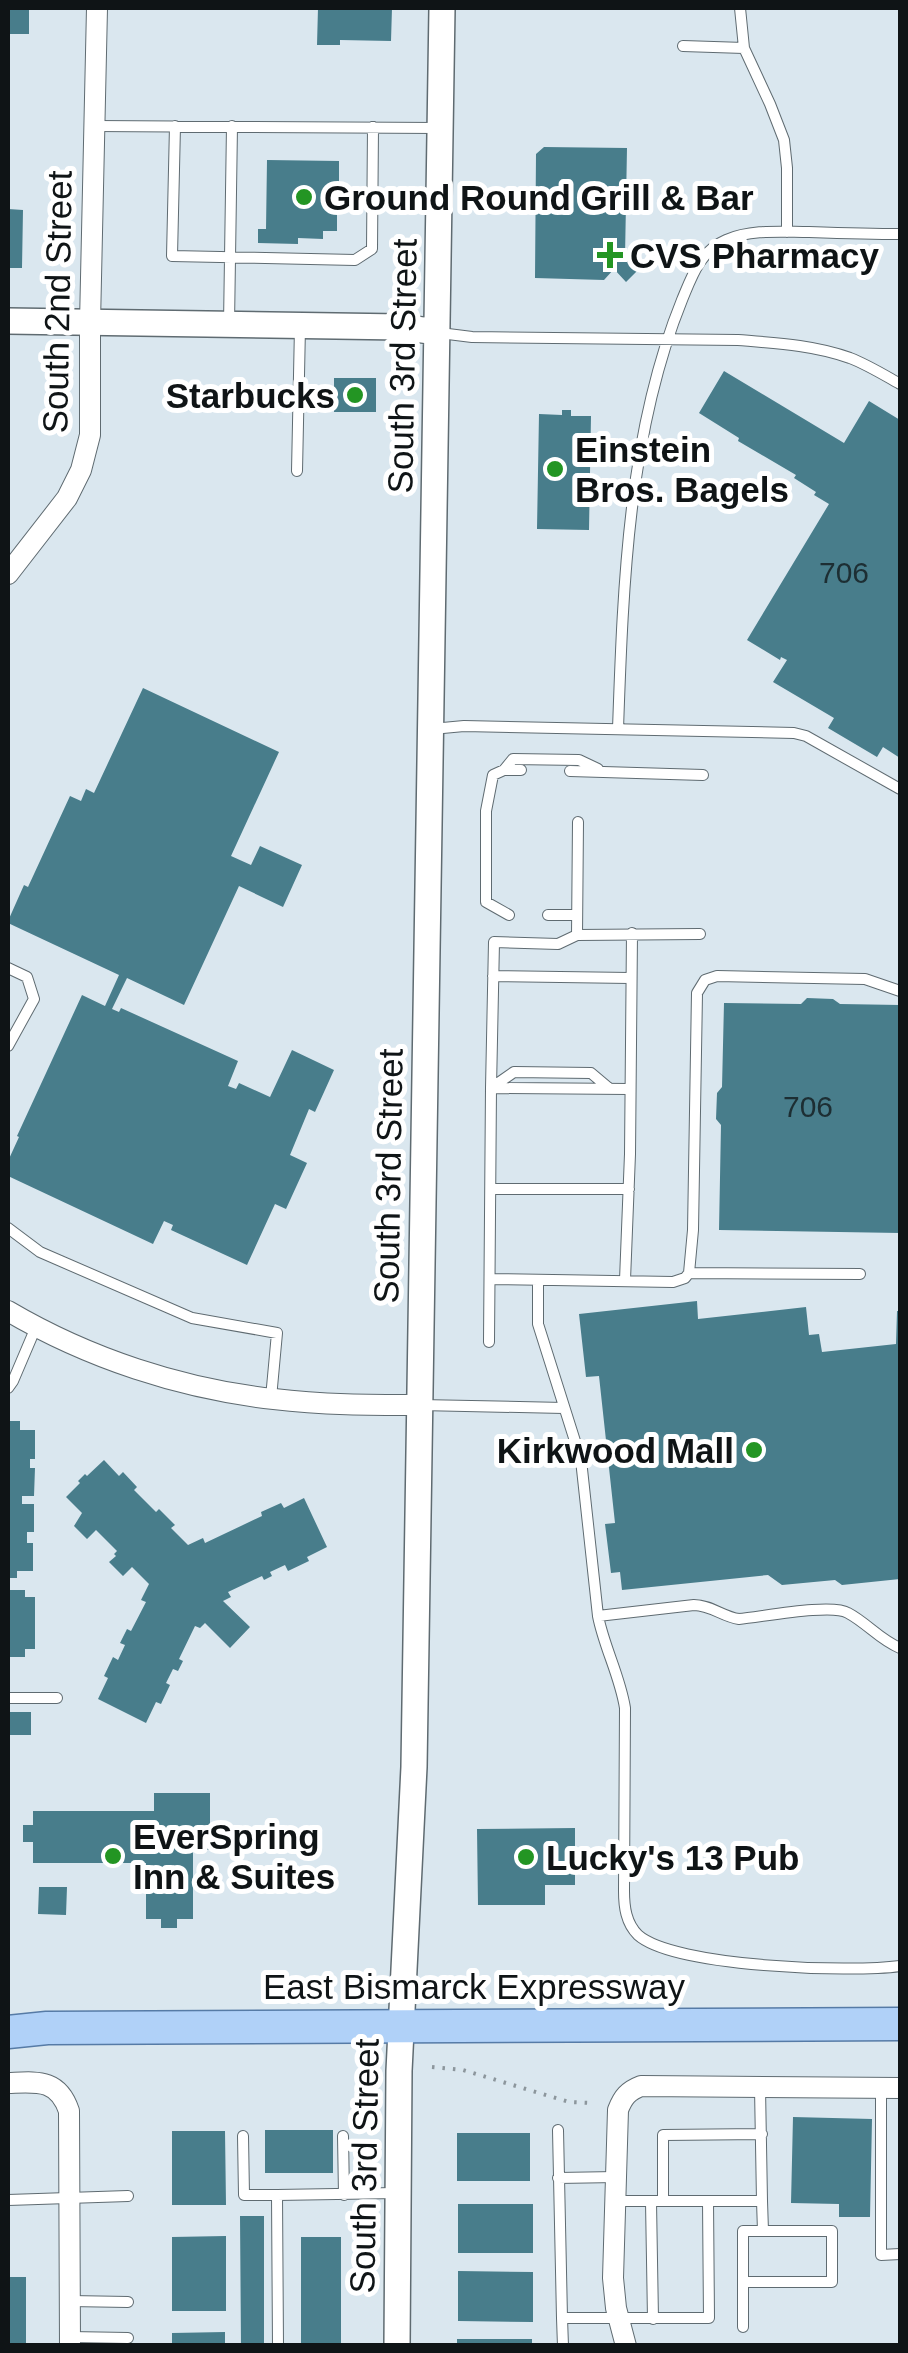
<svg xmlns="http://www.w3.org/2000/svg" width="908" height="2353" font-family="Helvetica,sans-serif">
	<rect width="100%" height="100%" fill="#dae7ef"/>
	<path fill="#487d8b" d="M8,8H29V34H8Z
		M318,8H392L391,41L340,40V45H317Z
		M544,147L627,148L625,257L638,270L626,282L614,269L604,280L535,278L536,154Z
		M267,160L339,161V182H343V212H337V231H323V239L298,238V244L258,243V229H266Z
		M8,209L23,210L22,268H8Z
		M724,371L844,443L869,401L900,420V758L883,747L877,757L828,728L834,718L773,682L787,660L781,657L780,660L747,640L829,504L814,495L816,492L794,478L796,475L738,441L739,438L699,413Z
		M334,378H376V412H334Z
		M562,410H571V416H591L589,530L537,529L539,414L562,415Z
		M143,688L279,752L231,856L251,865L260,846L302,865L283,907L239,886L184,1005L127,978L112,1009L119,1012L121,1008L238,1061L228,1086L236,1089L239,1083L270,1097L292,1050L334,1070L315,1112L309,1109L290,1155L307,1163L286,1209L275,1204L247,1265L171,1230L173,1225L164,1221L153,1244L8,1176V1161L19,1137L17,1136L82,995L105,1006L119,975L8,923V921L24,885L28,887L70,796L81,801L86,789L94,793Z
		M807,998L833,999L840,1004L900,1005V1233L719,1230L721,1125L716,1119L717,1093L722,1087L724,1003L801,1004Z
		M697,1301L698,1319L806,1307L809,1335L819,1334L822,1352L896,1344L897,1311H900V1579L842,1585L835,1580L782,1585L768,1575L622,1590L620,1572L611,1573L605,1524L615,1523L599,1376L586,1377L579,1314Z
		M8,1421H20V1430H35V1459H30V1468H35L34,1496H22V1504H34V1532H27V1543H33V1571H17V1578H8Z
		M104,1460L119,1476L123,1472L137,1487L134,1490L156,1512L159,1509L175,1525L171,1528L188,1545L203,1538L205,1543L262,1516L261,1512L281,1503L284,1508L304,1498L327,1547L307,1557L309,1561L288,1571L285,1565L270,1572L272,1576L264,1580L262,1576L228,1592L231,1597L223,1601L250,1627L230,1648L205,1623L200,1628L195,1626L179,1659L183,1661L178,1671L173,1669L166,1683L170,1685L161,1704L156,1702L146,1723L98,1699L108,1678L104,1676L113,1657L118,1660L125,1645L120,1643L127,1629L131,1631L146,1602L141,1600L149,1584L132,1567L123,1576L109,1562L116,1556L114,1554L117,1551L96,1530L87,1539L74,1526L82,1513L66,1497L80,1483L78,1481L85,1474L87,1476Z
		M8,1590H25V1597H35V1649H25V1657H8Z
		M8,1712H31V1735H8Z
		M154,1793H210V1832H215V1850H193V1919H177V1928H161V1919H146V1863H33V1842H23V1825H33V1811H154Z
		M575,1828V1885H545V1905H478L477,1829Z
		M39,1887H67L66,1915L38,1914Z
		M793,2117L872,2119L870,2217H839V2204L791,2203Z
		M265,2130H333V2173H265Z
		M172,2131H225L226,2205H172Z
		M457,2133H530V2181H457Z
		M458,2204H533V2253H458Z
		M240,2216H264V2346H241Z
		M226,2236V2311H172V2237Z
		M301,2237H341V2346H301Z
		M458,2271L533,2272V2322L458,2321Z
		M8,2277H26V2346H8Z
		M225,2332V2346H172V2333Z
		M457,2339H532V2346H457Z"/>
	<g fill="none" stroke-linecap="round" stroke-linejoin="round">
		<g stroke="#5f6b71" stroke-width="12">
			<path id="service" d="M740,8L744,48L770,104L784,140L787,168V232
				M683,46L744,48
				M95,126L438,128
				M175,126L172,256L355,260L372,249L373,127
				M229,324L232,126
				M440,333L472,337L738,340C775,343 814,345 850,358C868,365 884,375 900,384
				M297,471L300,327
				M432,729L464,726L794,733L806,736L900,789
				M618,729C623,586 628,433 682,300C692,276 700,251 726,240C752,229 781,232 809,232C839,233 870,234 900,234
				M504,770L513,759L579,760L598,769
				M570,771L703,775
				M509,915L486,902V811L493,775L504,770H521
				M548,915H576
				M577,935L578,822
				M8,968L27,977L34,999L8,1046
				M493,976L630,978
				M629,1089L491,1088L494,942L558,944L577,935L700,934
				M491,1189H629
				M8,1228L40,1252L192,1318L277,1333L271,1398
				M689,1273L860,1274
				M491,1279L673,1282L685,1278L689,1273L693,1230L697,993L705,980L717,976L865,979L900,991
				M625,1280L630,1154L632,933
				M538,1281V1324L581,1460L598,1616C604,1647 620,1676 625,1708L624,1891C624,1907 626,1923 638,1935C674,1967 851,1973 900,1966
				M489,1342L491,1088L514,1072L591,1073L610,1089
				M8,1388L13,1381L36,1327
				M420,1405L564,1408
				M598,1616L694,1605C711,1605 723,1617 739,1619C762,1617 832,1603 848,1613C867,1623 880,1640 900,1648
				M8,1698H57
				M881,2089V2255L900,2254
				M558,2130L562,2318
				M243,2136L244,2195H277
				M343,2136L344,2195
				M558,2178L616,2177
				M8,2200L128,2196
				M616,2201H663V2135L762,2134
				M663,2201H708
				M651,2202L653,2319
				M743,2282V2231H763
				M70,2301L128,2302
				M743,2327V2282H832V2231H763L762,2201
				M70,2337L128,2338
				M278,2346L277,2195L396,2193
				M563,2346L562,2318H709L708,2201H762L760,2088"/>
		</g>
		<g stroke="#5f6b71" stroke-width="22">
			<path id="minor" d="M8,574L67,498L81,470L90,435V323L97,8
				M8,1311C88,1358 181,1389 274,1399C322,1405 371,1405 419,1405
				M8,2083C36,2082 58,2078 69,2111L70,2346
				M626,2346L616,2308L613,2278L618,2110C623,2097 628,2091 641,2086L900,2088"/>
		</g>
		<g stroke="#5f6b71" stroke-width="28">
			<path id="tertiary" d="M8,321L401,327L437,332
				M397,2346L399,2071L414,1767L442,8"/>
		</g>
		<g stroke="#567ba6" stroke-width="35">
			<path id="primary" d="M8,2032L47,2028L900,2024"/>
		</g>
		<path stroke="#8c969c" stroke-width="4" stroke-dasharray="2.5 8" stroke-linecap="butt" d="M432,2067L463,2070L569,2102L593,2103"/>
		<use href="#service" stroke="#fff" stroke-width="10"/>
		<use href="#minor" stroke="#fff" stroke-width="20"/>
		<use href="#tertiary" stroke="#fff" stroke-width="25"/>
		<use href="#primary" stroke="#b0d1f8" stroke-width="32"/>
	</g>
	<g fill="#239523" stroke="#fff" stroke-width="4">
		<circle cx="304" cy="197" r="10"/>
		<path d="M605 240h10v10h10v10h-10v10h-10v-10h-10v-10h10z"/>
		<circle cx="355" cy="395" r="10"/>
		<circle cx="555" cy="469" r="10"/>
		<circle cx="754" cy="1450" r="10"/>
		<circle cx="113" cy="1856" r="10"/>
		<circle cx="526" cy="1857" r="10"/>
	</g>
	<g text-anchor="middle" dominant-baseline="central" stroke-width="10" stroke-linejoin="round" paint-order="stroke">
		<g font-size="30" fill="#1d2e33">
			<text x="844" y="572">706</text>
			<text x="808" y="1106">706</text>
		</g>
		<g font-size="35" font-weight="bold" fill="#0f1416" stroke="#fff" text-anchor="start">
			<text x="324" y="197">Ground Round Grill &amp; Bar</text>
			<text x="630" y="255">CVS Pharmacy</text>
			<text x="335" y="395" text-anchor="end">Starbucks</text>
			<text x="575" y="449">Einstein<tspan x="575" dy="40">Bros. Bagels</tspan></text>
			<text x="734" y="1450" text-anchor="end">Kirkwood Mall</text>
			<text x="133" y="1836">EverSpring<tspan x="133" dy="40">Inn &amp; Suites</tspan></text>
			<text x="546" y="1857">Lucky's 13 Pub</text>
		</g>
		<g font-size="35" fill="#0f1416" stroke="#fff">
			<text transform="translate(57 302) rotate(-89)">South 2nd Street</text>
			<text transform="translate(402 366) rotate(-89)">South 3rd Street</text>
			<text transform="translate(388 1176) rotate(-89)">South 3rd Street</text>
			<text x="474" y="1986">East Bismarck Expressway</text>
			<text transform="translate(364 2166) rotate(-89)">South 3rd Street</text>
		</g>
	</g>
	<rect width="908" height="2353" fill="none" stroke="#0f1416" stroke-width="20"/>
</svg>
